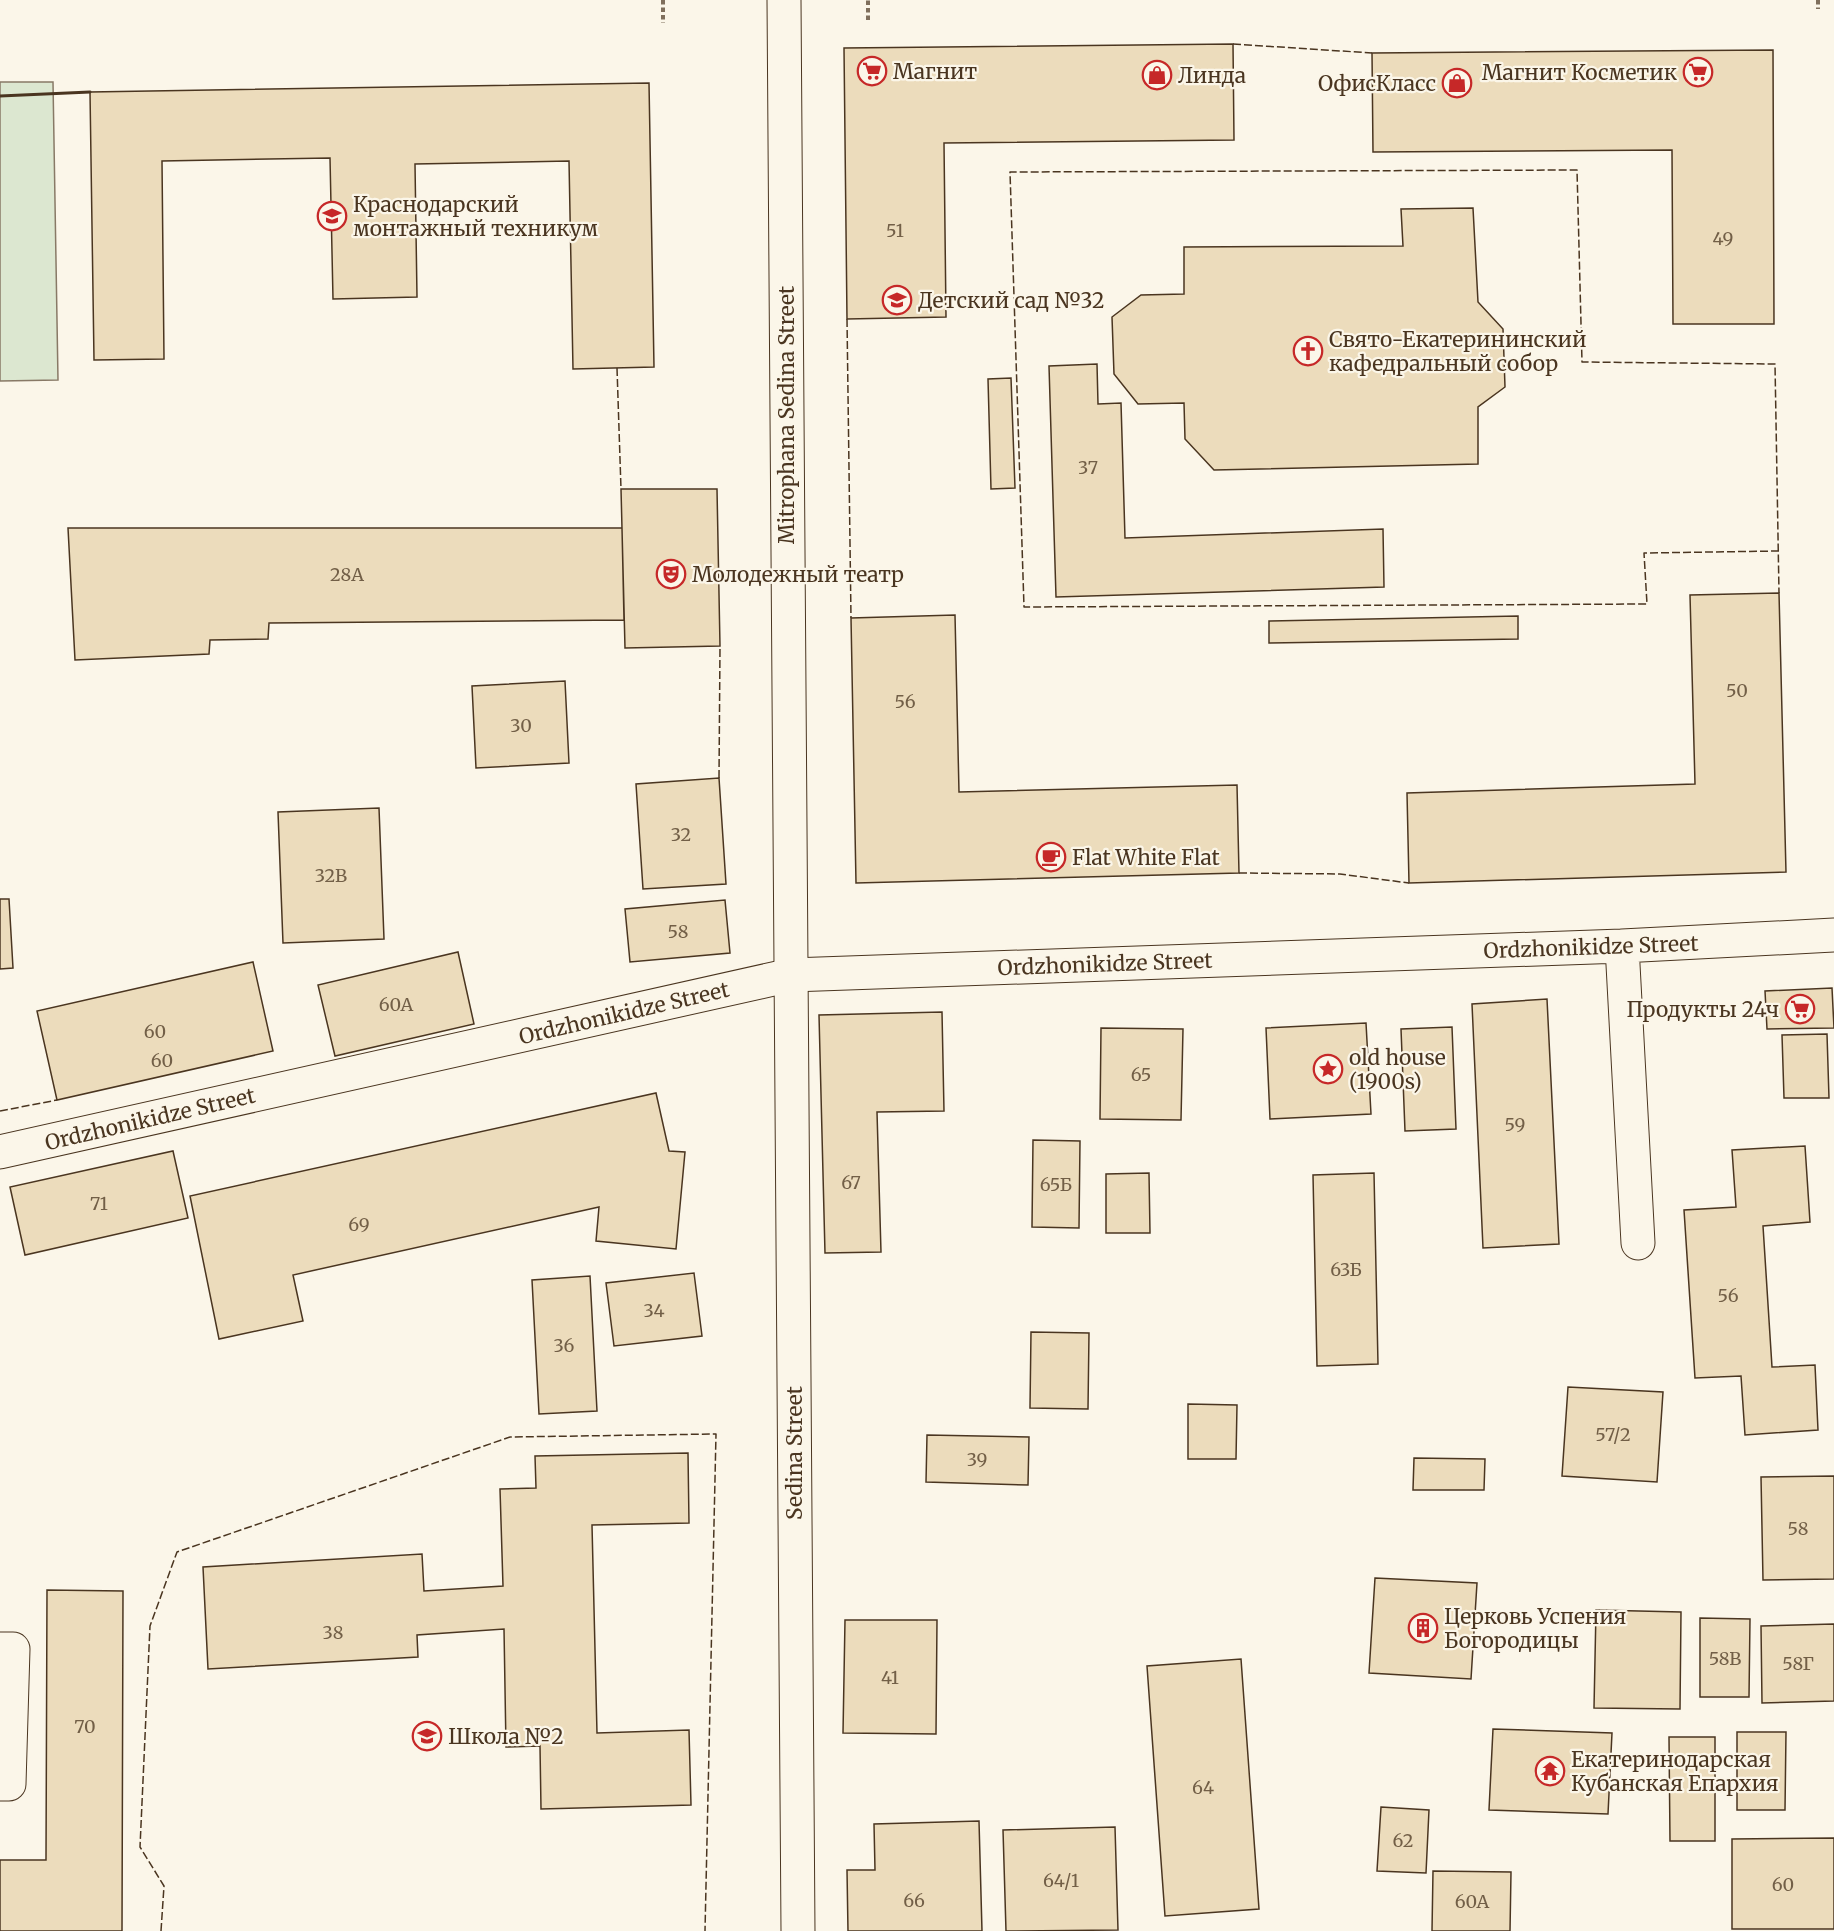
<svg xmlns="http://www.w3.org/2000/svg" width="1834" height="1931" font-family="Merriweather,serif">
	<rect width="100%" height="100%" fill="#fbf6e9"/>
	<path fill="#dce7d0" stroke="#887966" stroke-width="1.5" d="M0,82H53L58,380L0,381Z"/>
	<path fill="#ecdcbc" stroke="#4a3520" stroke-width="1.5" d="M1233,44L1234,140L944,143L946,317L847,319L844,48Z
		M1773,50L1774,324H1673L1672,150L1373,152L1372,53Z
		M649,83L654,367L573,369L569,161L415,164L417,297L333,299L330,158L162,161L164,359L94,360L90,92Z
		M1473,208L1478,302L1503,329L1505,387L1478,407V464L1214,470L1185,439L1184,403L1138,404L1114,374L1112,317L1141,295L1184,294V247L1403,246L1401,209Z
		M1097,364L1098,404L1121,403L1125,538L1383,529L1384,587L1056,597L1049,366Z
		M1011,378L1015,488L991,489L988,379Z
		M621,489H717L720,646L625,648Z
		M68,528H622L624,620L269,623L268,639L210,640L209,654L75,660Z
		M1779,593L1786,872L1409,883L1407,793L1695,784L1690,595Z
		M955,615L959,792L1237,785L1239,873L856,883L851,618Z
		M1518,616V639L1269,643V621Z
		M565,681L569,763L476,768L472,686Z
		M719,778L726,884L643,889L636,784Z
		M379,808L384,939L283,943L278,812Z
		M0,899H9L13,968L0,969Z
		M725,900L730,953L630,962L625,909Z
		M458,952L474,1024L335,1056L318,985Z
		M253,962L273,1051L57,1100L37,1011Z
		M1832,988L1834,1028L1767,1029L1765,991Z
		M1547,999L1559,1244L1483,1248L1472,1004Z
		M942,1012L944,1111L877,1112L881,1252L825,1253L819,1015Z
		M1366,1023L1371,1114L1270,1119L1266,1028Z
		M1452,1027L1456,1129L1405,1131L1401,1029Z
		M1101,1028L1183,1029L1181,1120L1100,1119Z
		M1827,1034L1829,1098H1784L1782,1035Z
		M656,1093L669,1151L685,1152L676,1249L596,1241L599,1207L293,1275L303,1321L219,1339L190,1196Z
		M1033,1140L1080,1141L1079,1228L1032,1227Z
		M1805,1146L1810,1222L1763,1226L1772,1367L1815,1365L1818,1430L1745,1435L1741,1376L1695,1378L1684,1210L1736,1207L1732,1150Z
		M173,1151L188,1218L25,1255L10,1187Z
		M1149,1173L1150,1233H1106V1174Z
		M1374,1173L1378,1364L1317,1366L1313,1175Z
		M694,1273L702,1336L614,1346L606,1283Z
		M590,1276L597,1411L539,1414L532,1280Z
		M1031,1332L1089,1333L1088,1409L1030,1408Z
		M1568,1387L1663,1392L1657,1482L1562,1476Z
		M1188,1404L1237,1405L1236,1459H1188Z
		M927,1435L1029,1437L1028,1485L926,1482Z
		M688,1453L689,1523L592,1525L597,1733L689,1730L691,1805L541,1809L540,1746L506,1747L504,1629L417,1635L418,1657L208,1669L203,1567L422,1554L424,1591L503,1586L500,1489L536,1488L535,1456Z
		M1414,1458L1485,1459L1484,1490H1413Z
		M1834,1476V1579L1763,1580L1761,1477Z
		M1375,1578L1477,1583L1471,1679L1369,1673Z
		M47,1590L123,1591L122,1931H0V1860H46Z
		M1596,1610L1681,1612L1680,1709L1594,1708Z
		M1700,1618L1750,1619L1749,1697H1700Z
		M845,1620H937L936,1734L843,1733Z
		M1834,1624V1701L1762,1703L1761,1626Z
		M1241,1659L1259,1909L1165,1916L1147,1666Z
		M1493,1729L1612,1733L1608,1814L1489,1810Z
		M1737,1732H1786L1785,1810H1737Z
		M1669,1737H1715V1841H1670Z
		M1381,1807L1429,1810L1426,1873L1377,1871Z
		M979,1821L982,1931H848L847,1870H875L874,1824Z
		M1115,1827L1118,1930L1006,1931L1003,1830Z
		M1834,1838V1929H1732V1839Z
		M1433,1871L1511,1872L1510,1931H1432Z"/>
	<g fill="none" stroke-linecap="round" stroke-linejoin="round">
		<g stroke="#4a3520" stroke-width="35">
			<path id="minor" d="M1622,946L1638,1243
				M0,1152L791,975L1622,946L1834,935
				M0,1649H13L9,1784H0"/>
		</g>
		<g stroke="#4a3520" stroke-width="35">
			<path id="major" d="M784,0L798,1931"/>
		</g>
		<path stroke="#7f6f5c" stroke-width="4" stroke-dasharray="4.5 3" stroke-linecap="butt" d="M663,0V23
			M1818,0V9
			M868,20V0"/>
		<use href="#minor" stroke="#fbf6e9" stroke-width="33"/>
		<use href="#major" stroke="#fbf6e9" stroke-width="33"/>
		<path stroke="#4a3520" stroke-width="1.5" stroke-dasharray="8 3" stroke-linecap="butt" d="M1233,44L1372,53
			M847,319L851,618
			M617,368L621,489
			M1779,551L1644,553L1647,604L1024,607L1010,172L1577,170L1582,362L1775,364L1779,593
			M719,778L720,646
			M1239,873L1340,874L1409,883
			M0,1111L57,1100
			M161,1931L164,1886L140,1847L150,1626L177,1552L510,1437L716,1434L705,1931"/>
		<path stroke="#4a3520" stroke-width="3" d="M0,96L90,92"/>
	</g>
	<defs>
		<g id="supermarket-ring" transform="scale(1.5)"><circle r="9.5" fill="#fbf6e9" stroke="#c62828" stroke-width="1.5"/><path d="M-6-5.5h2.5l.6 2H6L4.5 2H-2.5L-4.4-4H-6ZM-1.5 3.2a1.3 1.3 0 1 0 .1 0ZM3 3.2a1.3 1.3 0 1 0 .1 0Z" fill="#c62828"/></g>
		<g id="shop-ring" transform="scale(1.5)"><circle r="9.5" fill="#fbf6e9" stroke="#c62828" stroke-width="1.5"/><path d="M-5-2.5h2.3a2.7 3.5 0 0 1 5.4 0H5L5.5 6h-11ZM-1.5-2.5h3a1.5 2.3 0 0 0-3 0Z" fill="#c62828"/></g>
		<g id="university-ring" transform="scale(1.5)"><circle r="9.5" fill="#fbf6e9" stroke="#c62828" stroke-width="1.5"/><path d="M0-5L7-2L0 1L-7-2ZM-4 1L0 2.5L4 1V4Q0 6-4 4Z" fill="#c62828"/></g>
		<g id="school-ring" transform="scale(1.5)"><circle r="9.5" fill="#fbf6e9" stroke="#c62828" stroke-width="1.5"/><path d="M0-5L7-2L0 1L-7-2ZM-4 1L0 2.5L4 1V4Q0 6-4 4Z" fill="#c62828"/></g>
		<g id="church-ring" transform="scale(1.5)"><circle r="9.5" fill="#fbf6e9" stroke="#c62828" stroke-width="1.5"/><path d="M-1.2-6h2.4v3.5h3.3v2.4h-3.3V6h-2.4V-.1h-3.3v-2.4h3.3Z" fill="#c62828"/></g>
		<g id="theatre-ring" transform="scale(1.5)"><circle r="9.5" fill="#fbf6e9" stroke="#c62828" stroke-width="1.5"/><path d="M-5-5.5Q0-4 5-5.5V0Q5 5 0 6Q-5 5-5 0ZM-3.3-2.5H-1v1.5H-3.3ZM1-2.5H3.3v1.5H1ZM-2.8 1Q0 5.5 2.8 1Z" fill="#c62828"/></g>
		<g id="cafe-ring" transform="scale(1.5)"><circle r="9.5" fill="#fbf6e9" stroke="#c62828" stroke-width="1.5"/><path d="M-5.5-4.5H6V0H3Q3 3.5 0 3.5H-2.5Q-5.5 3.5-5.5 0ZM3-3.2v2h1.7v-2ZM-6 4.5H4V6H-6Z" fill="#c62828"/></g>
		<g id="sight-ring" transform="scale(1.5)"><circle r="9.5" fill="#fbf6e9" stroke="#c62828" stroke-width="1.5"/><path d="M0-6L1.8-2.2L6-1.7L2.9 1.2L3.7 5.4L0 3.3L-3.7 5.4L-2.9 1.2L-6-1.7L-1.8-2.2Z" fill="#c62828"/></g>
		<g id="building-ring" transform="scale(1.5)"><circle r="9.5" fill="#fbf6e9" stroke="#c62828" stroke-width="1.5"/><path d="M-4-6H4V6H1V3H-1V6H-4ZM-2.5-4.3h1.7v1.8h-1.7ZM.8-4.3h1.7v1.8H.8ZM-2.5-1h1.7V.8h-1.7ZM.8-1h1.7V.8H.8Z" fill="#c62828"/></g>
		<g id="temple-ring" transform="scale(1.5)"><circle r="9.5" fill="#fbf6e9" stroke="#c62828" stroke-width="1.5"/><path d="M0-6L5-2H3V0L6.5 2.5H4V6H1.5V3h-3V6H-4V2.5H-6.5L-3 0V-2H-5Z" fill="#c62828"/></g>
	</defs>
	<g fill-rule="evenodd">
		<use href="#supermarket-ring" x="872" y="71"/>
		<use href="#supermarket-ring" x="1698" y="72"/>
		<use href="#shop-ring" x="1157" y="75"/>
		<use href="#shop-ring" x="1457" y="83"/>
		<use href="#university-ring" x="332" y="216"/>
		<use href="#school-ring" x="897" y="300"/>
		<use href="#church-ring" x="1308" y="351"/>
		<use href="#theatre-ring" x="671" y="574"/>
		<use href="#cafe-ring" x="1051" y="857"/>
		<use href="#supermarket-ring" x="1800" y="1009"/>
		<use href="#sight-ring" x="1328" y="1069"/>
		<use href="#building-ring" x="1423" y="1628"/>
		<use href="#school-ring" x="427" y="1736"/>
		<use href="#temple-ring" x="1550" y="1771"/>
	</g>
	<g text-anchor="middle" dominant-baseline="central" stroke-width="4.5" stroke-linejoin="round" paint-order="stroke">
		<g font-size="18" fill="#725f47">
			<text x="895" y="230">51</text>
			<text x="1723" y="238">49</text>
			<text x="1088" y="467">37</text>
			<text x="347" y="574">28А</text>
			<text x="1737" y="690">50</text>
			<text x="905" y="701">56</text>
			<text x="521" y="725">30</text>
			<text x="681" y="834">32</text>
			<text x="331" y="875">32В</text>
			<text x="678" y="931">58</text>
			<text x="396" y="1004">60А</text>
			<text x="155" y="1031">60</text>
			<text x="162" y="1060">60</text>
			<text x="1141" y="1074">65</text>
			<text x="1515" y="1124">59</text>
			<text x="851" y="1182">67</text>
			<text x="1056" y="1184">65Б</text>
			<text x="99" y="1203">71</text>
			<text x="359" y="1224">69</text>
			<text x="1346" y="1269">63Б</text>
			<text x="1728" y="1295">56</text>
			<text x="654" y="1310">34</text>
			<text x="564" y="1345">36</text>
			<text x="1613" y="1434">57/2</text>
			<text x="977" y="1459">39</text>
			<text x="1798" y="1528">58</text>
			<text x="333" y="1632">38</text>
			<text x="1725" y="1658">58В</text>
			<text x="1798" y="1663">58Г</text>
			<text x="890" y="1677">41</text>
			<text x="85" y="1726">70</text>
			<text x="1203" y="1787">64</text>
			<text x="1403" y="1840">62</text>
			<text x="1061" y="1880">64/1</text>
			<text x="1783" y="1884">60</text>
			<text x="914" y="1900">66</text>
			<text x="1472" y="1901">60А</text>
		</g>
		<g font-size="21" fill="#4a3520" stroke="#fbf6e9" text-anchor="start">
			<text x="893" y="71">Магнит</text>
			<text x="1677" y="72" text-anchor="end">Магнит Косметик</text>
			<text x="1178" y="75">Линда</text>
			<text x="1436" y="83" text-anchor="end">ОфисКласс</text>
			<text x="353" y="204">Краснодарский<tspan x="353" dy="24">монтажный техникум</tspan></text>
			<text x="918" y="300">Детский сад №32</text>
			<text x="1329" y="339">Свято-Екатерининский<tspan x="1329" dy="24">кафедральный собор</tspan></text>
			<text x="692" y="574">Молодежный театр</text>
			<text x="1072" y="857">Flat White Flat</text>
			<text x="1779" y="1009" text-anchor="end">Продукты 24ч</text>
			<text x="1349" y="1057">old house<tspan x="1349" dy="24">(1900s)</tspan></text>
			<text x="1444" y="1616">Церковь Успения<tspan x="1444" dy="24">Богородицы</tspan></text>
			<text x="448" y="1736">Школа №2</text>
			<text x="1571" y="1759">Екатеринодарская<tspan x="1571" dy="24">Кубанская Епархия</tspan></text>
		</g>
		<g font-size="21" fill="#4a3520" stroke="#fbf6e9">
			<text transform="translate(786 415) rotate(-90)">Mitrophana Sedina Street</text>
			<text transform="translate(1591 947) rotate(-2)">Ordzhonikidze Street</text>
			<text transform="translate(1105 964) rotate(-2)">Ordzhonikidze Street</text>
			<text transform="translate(624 1013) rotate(-13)">Ordzhonikidze Street</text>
			<text transform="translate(150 1119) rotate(-13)">Ordzhonikidze Street</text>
			<text transform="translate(794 1453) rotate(-90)">Sedina Street</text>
		</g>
	</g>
</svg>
